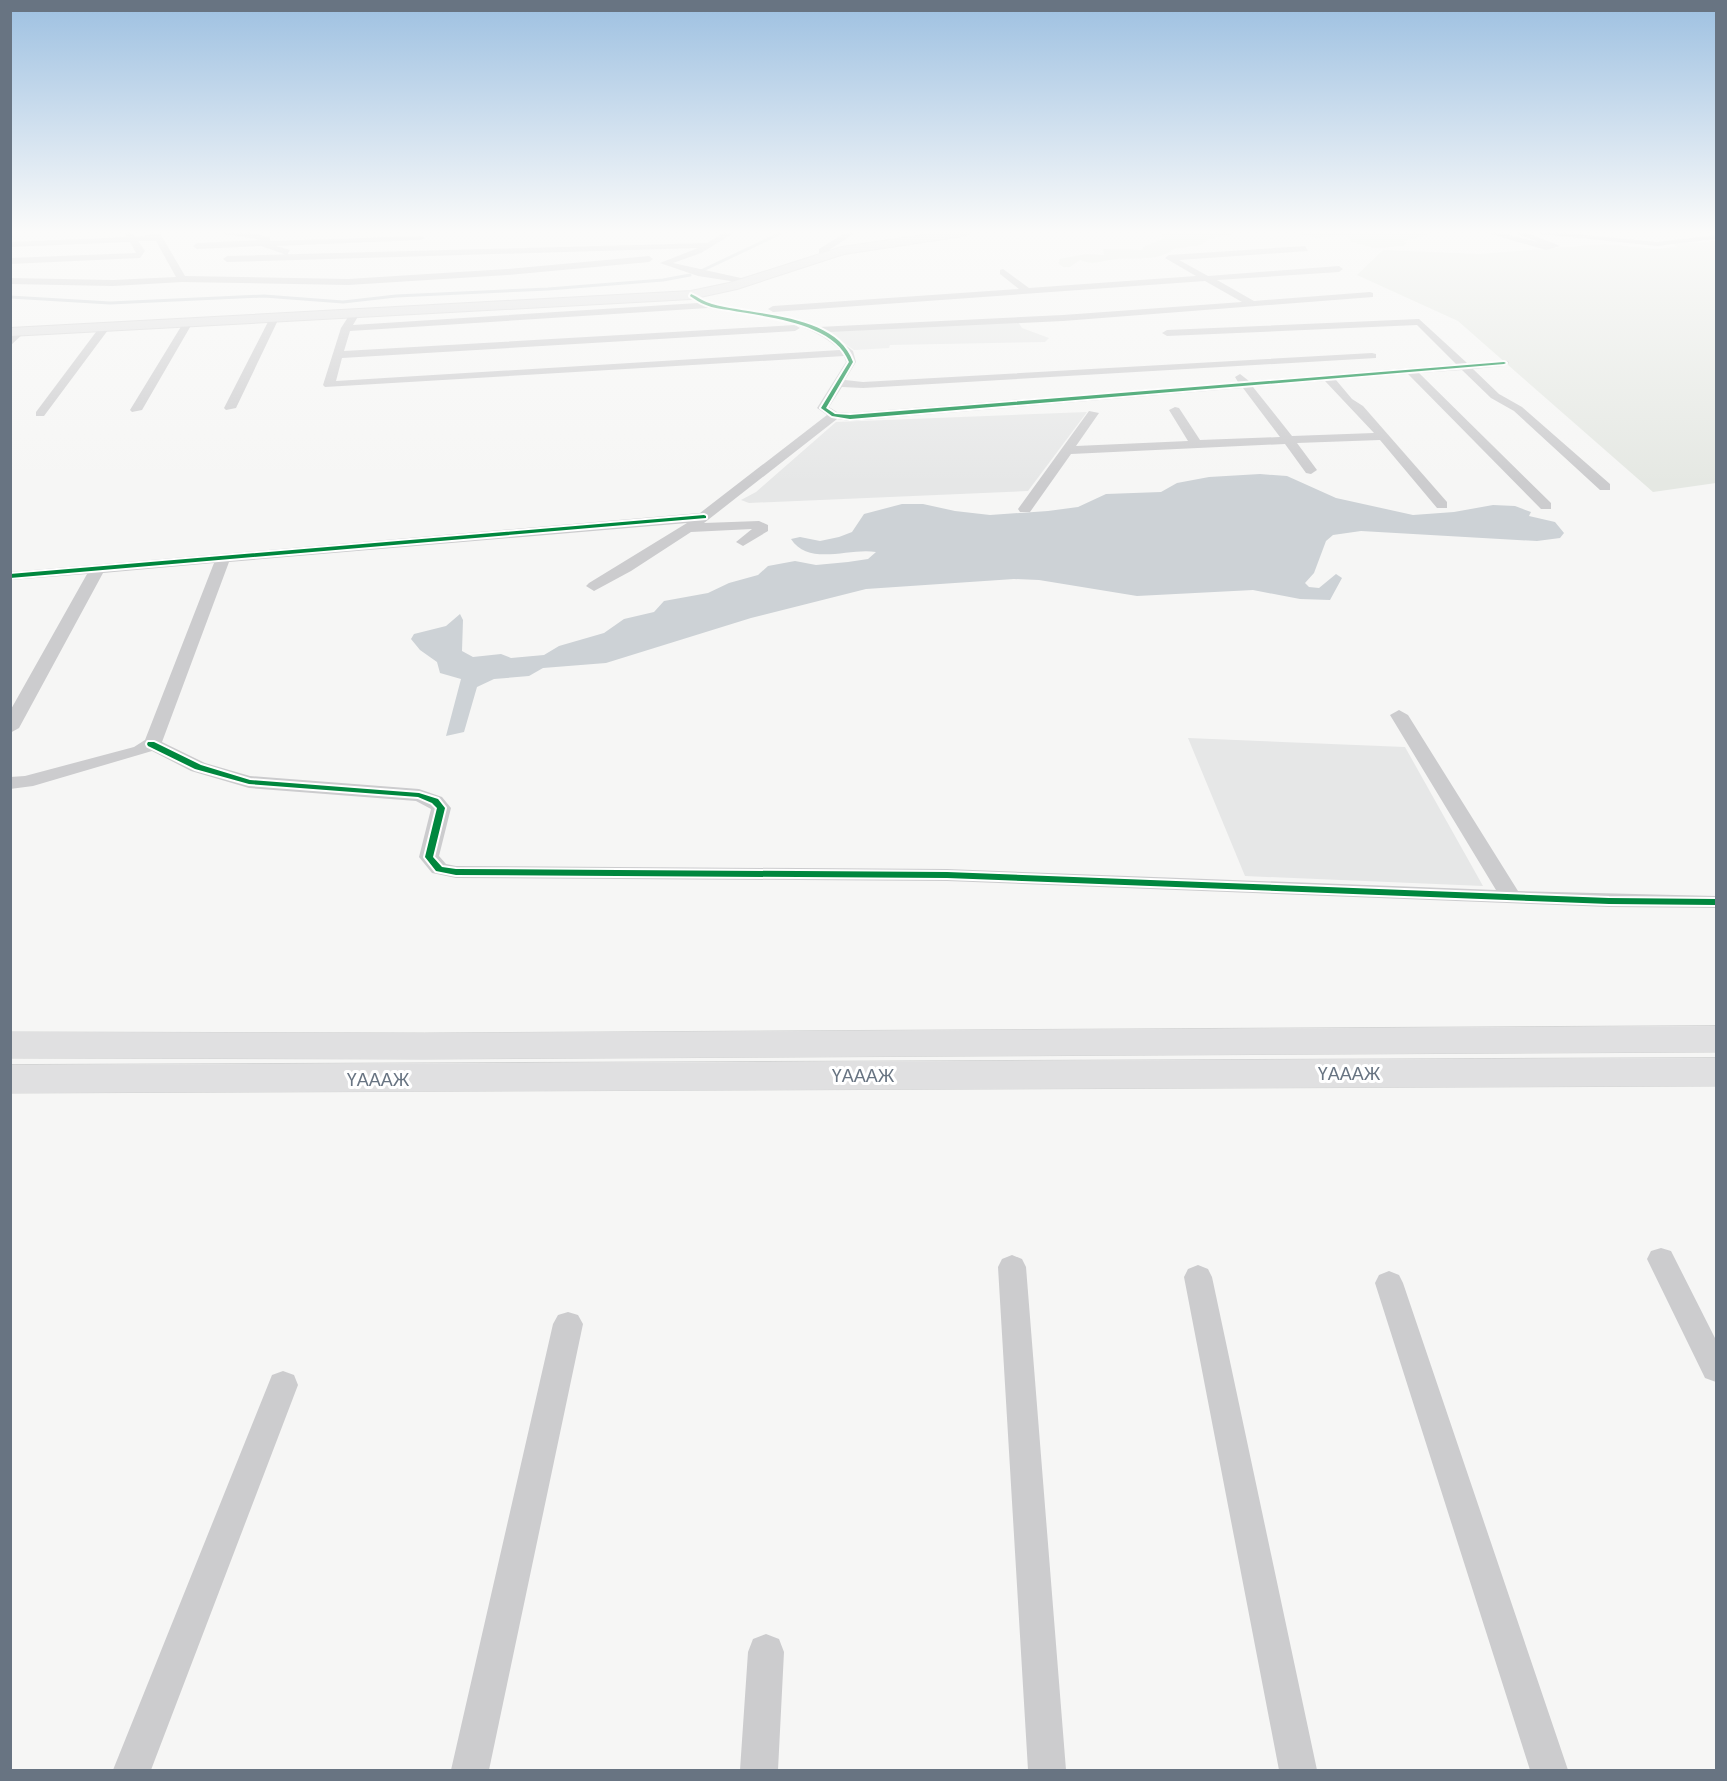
<svg xmlns="http://www.w3.org/2000/svg" width="1727" height="1781" font-family="'Work Sans',sans-serif">
	<rect width="100%" height="100%" fill="#f6f6f5"/>
	<path fill="#e6e7e7" d="M1018,322L1022,328L1049,338L1045,342L890,345L889,348L854,350L825,330Z
		M1087,412L1028,491L749,503L741,500L756,492L836,422Z
		M1188,738L1405,747L1483,886L1245,876Z"/>
	<path fill="#e5e8e3" d="M1239,233L1208,239L1201,245L1173,249C1162,261 1131,258 1117,259C1104,260 1093,266 1080,260L1070,267H1063L1058,263L1060,261L1059,259L1087,254L1104,255L1103,249L1142,250L1143,247L1165,238L1161,236L1164,234Z
		M1294,233H1427L1428,235L1403,241L1407,242L1404,246L1375,248L1352,242L1346,235L1317,238Z
		M1716,241V483L1653,492L1458,321L1357,275L1383,250L1480,254L1605,244L1655,249L1677,247L1673,244Z"/>
	<path fill="#cdd2d6" d="M1260,474L1287,476L1336,498L1413,515L1454,512L1493,505L1515,506L1531,512L1529,516L1555,522L1564,533L1560,538L1537,541L1361,531L1333,535L1326,541L1314,573L1305,583L1309,587L1319,588L1336,574L1342,578L1330,600L1300,599L1253,590L1137,596L1039,580L1014,579L866,589L751,618L606,663L543,668L529,676L494,679L477,687L464,732L446,736L461,679L440,673L437,662L420,650L411,639L414,634L446,626L460,614L463,620L462,651L473,657L501,654L511,658L544,655L559,646L604,633L624,619L654,612L664,601L708,593L729,583L758,575L768,566L795,561L816,565L848,562L868,559L876,552C850,547 809,567 791,539L800,537L820,541L839,537L852,532L864,514L902,504H923L955,511L990,515L1048,511L1078,507L1106,494L1161,492L1177,483L1209,477Z"/>
	<g fill="none" stroke-linecap="round" stroke-linejoin="round">
		<path stroke="#cdd2d6" stroke-width="3" d="M701,271L781,233
			M10,297L110,303L264,296L343,302L396,296L548,289L663,280L690,275"/>
		<g stroke="#d2d2d3" stroke-width="2">
			<path id="secondary" d="M937,233H969L963,236L844,254L737,289L691,299L10,336V328L691,291L729,283L842,247Z"/>
		</g>
		<g stroke="#d3d4d4" stroke-width="1">
			<path id="motorway" d="M1716,1026V1052L424,1059L10,1058V1032L424,1033Z
				M1716,1058V1086L10,1093V1065Z"/>
		</g>
		<path fill="#ccccce" fill-rule="evenodd" d="M124,233H132L135,237L160,233L185,276L348,279L507,269L649,256L653,259L649,262L507,275L348,285L182,282L113,286L10,284V278L113,280L176,277L156,241H138L145,251L140,258L10,264V258L136,253L130,242L10,247V242L127,237Z
			M219,233H251L270,237V241L421,236L425,238L421,240L276,246L290,250L287,255L261,246L197,249L193,246L197,243L262,240Z
			M723,233H734L701,253L673,263L750,280V284L698,276L660,263L698,248L227,262L223,259L227,256L707,243Z
			M845,233H855L829,250L834,252V256L819,253V249Z
			M1487,233H1502L1538,242L1515,233H1528L1560,246L1546,250Z
			M1531,233H1566L1657,242L1716,235V239L1657,246Z
			M1305,246L1308,251L1179,260L1208,276L1339,266L1343,269L1339,272L1217,280L1254,301L1370,292L1373,293V297L1063,321L829,332L853,351L856,362L845,380L863,382L1372,353L1376,354V358L863,388L842,387L829,407L837,412L850,413L1238,382L1235,377L1240,374L1249,381L1456,364L1417,325L1167,336L1162,333L1167,330L1419,319L1467,363L1508,361L1509,363L1504,366L1473,369L1499,394L1522,407L1610,484V490H1600L1514,411L1491,398L1462,370L1419,373L1551,503V509H1541L1408,374L1336,380L1352,399L1363,406L1447,502V508H1437L1380,440L1297,443L1317,470L1311,474L1306,473L1285,444L1071,454L1030,512H1020L1018,509L1089,411L1099,413L1076,446L1188,441L1169,410L1175,407L1179,408L1200,440L1280,437L1243,388L850,421L837,419L704,523L759,521L768,525V531L743,546L736,542L752,529L691,532L631,571L594,591L586,586L589,583L687,523L229,562L162,742L205,763L250,776L419,789L442,797L451,808L439,856L446,864L456,866L947,869L1496,890L1390,715L1399,710L1408,715L1518,891L1716,896V908L1609,907L947,881L456,878L432,873L419,857L431,809L416,801L249,788L191,771L152,751L33,786L10,789V777L25,776L134,747L145,740L214,563L103,573L19,728L10,733V711L87,574L10,580V572L700,513L827,415L817,408L846,362L844,356L325,387L323,385L341,328L352,311L360,313L353,325L698,303L686,295L691,292L711,303L798,319L818,327L1063,315L1242,302L1205,281L773,312L768,309L773,306L1019,289L1000,274V270L1003,269L1029,288L1196,276L1165,258L1169,255ZM708,308C752,316 807,318 840,350L336,381L342,358L795,331L800,328L795,325L344,351L350,331ZM1325,381L1374,433L1292,436L1253,387Z
			M271,316L279,318L236,408L226,410L224,408Z
			M185,320L193,322L142,410L132,412L130,410Z
			M102,324L111,326L44,416H36V412Z
			M17,329L26,331L10,346V336Z
			M1661,1248L1671,1251L1716,1340V1382L1705,1378L1647,1259L1651,1251Z
			M1012,1255L1022,1259L1026,1267L1066,1770H1028L998,1267L1002,1259Z
			M1198,1265L1208,1269L1212,1277L1317,1770H1279L1184,1277L1188,1269Z
			M1389,1271L1399,1275L1403,1283L1568,1770H1530L1375,1283L1379,1275Z
			M568,1312L578,1315L583,1324L489,1770H451L553,1324L558,1315Z
			M283,1371L294,1375L298,1385L151,1770H113L268,1385L272,1375Z
			M766,1634L779,1639L784,1652L778,1770H740L748,1652L753,1639Z"/>
		<use href="#secondary" fill="#e0e0e1" fill-rule="evenodd"/>
		<use href="#motorway" fill="#e0e0e1" fill-rule="evenodd"/>
		<g stroke="#fff" stroke-width="4">
			<path id="cycleway" d="M691,294C698,297 704,302 712,304C754,316 836,313 853,362L826,408L835,414L850,415L1504,362L1506,363L1504,364L850,419L832,416L821,408L849,362C834,322 765,317 729,310C721,309 713,308 706,305C700,303 695,299 690,296Z
				M704,515L706,516V518L10,578V574Z
				M148,742H154L201,765L250,780L419,793L438,799L445,808L433,857L442,867L456,869L947,872L1609,898L1716,899V905L1609,904L947,878L456,875L436,871L425,857L437,808L432,803L418,797L249,784L195,769L148,746L147,744Z"/>
		</g>
		<use href="#cycleway" fill="#00873e" fill-rule="evenodd"/>
	</g>
	<linearGradient id="sky" x2="0" y2="1"><stop stop-color="#9dc0e1"/><stop offset="0.48" stop-color="#fbfbfa"/><stop offset="1" stop-color="#fbfbfa" stop-opacity="0"/></linearGradient>
	<rect width="1727" height="483" fill="url(#sky)"/>
	<g text-anchor="middle" dominant-baseline="central" stroke-width="6" stroke-linejoin="round" paint-order="stroke">
		<g font-size="18" fill="#687482" stroke="#fff">
			<text x="1349" y="1073">ҮАААЖ</text>
			<text x="863" y="1075">ҮАААЖ</text>
			<text x="378" y="1079">ҮАААЖ</text>
		</g>
	</g>
	<rect width="1727" height="1781" fill="none" stroke="#687482" stroke-width="24"/>
</svg>
